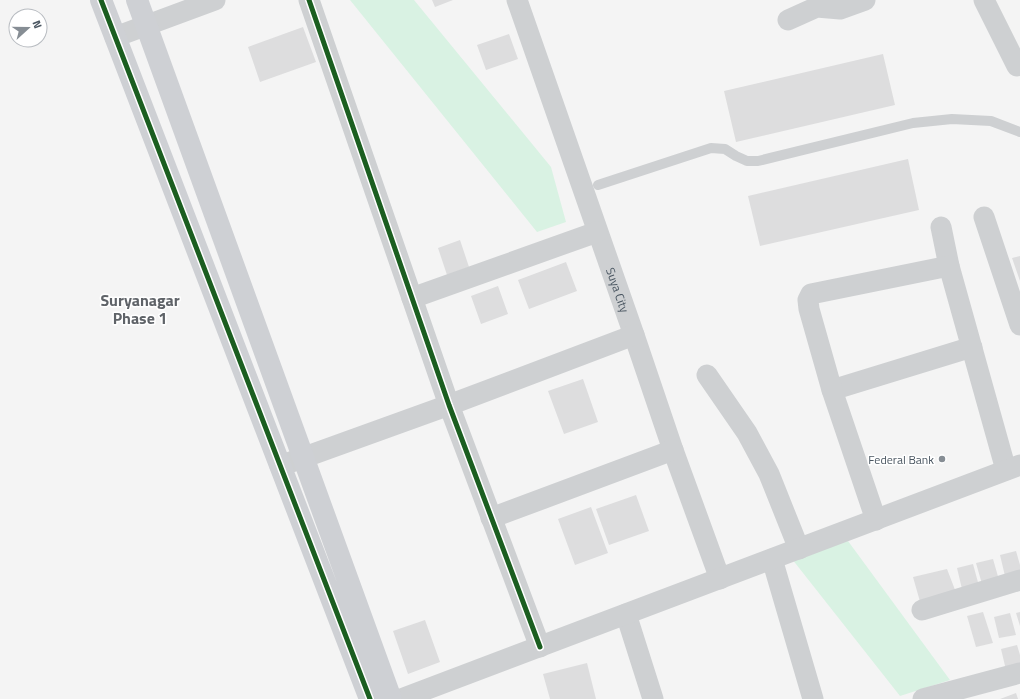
<svg xmlns="http://www.w3.org/2000/svg" width="1020" height="699" font-family="'Titillium Web',sans-serif">
	<rect width="100%" height="100%" fill="#f4f4f4"/>
	<path fill="#d9f2e3" d="M350,0H414L551,167L566,222L537,232Z
		M848,541L950,680L900,696L792,559Z"/>
	<path fill="#ddddde" d="M432,0H453L435,7Z
		M303,27L316,62L260,82L248,47Z
		M509,34L518,59L486,70L477,45Z
		M883,54L895,105L736,142L724,91Z
		M908,159L919,210L760,246L748,196Z
		M460,240L469,267L447,275L438,248Z
		M1020,256V281L1012,258Z
		M566,262L577,291L529,309L518,280Z
		M498,286L508,314L481,324L471,296Z
		M583,379L598,422L564,434L548,391Z
		M636,495L649,531L609,545L596,509Z
		M591,507L608,553L575,565L558,519Z
		M1016,551L1020,565V573L1005,576L1000,555Z
		M993,559L999,580L982,584L976,563Z
		M973,564L979,586L962,589L957,568Z
		M947,569L957,595L921,605L913,577Z
		M983,612L993,643L976,647L967,616Z
		M1020,612V626L1016,613Z
		M1010,613L1016,635L999,638L994,617Z
		M425,620L440,662L408,674L393,631Z
		M1017,645L1020,655V667L1006,670L1001,649Z
		M587,663L596,699H550L543,674Z
		M1016,693L1018,699H1000Z"/>
	<g fill="none" stroke-linecap="round" stroke-linejoin="round">
		<path stroke="#ced0d2" stroke-width="10" d="M598,185L711,148L725,149L736,156L747,161H758L913,123L952,119L991,121L1020,132"/>
		<g stroke="#ced0d2" stroke-width="21">
			<path d="M309,0L449,405L540,647"/>
			<path id="s1" d="M517,0L634,335L673,450L720,579"/>
			<path d="M984,0L1017,66L1020,65"/>
			<path d="M788,20L817,7L840,9L865,0"/>
			<path d="M115,37L215,0"/>
			<path d="M984,217L1020,325"/>
			<path d="M941,227L949,266"/>
			<path d="M412,298L597,232"/>
			<path d="M707,375L747,433L769,474L799,549"/>
			<path d="M832,390L972,347"/>
			<path d="M280,466L449,405L634,335"/>
			<path d="M491,518L673,450"/>
			<path d="M876,520L832,390L809,309L808,300L811,294L949,266L1006,470"/>
			<path d="M772,559L813,699"/>
			<path d="M922,610L1020,580"/>
			<path d="M626,614L653,699"/>
			<path d="M401,699L1020,465"/>
			<path d="M923,699L1020,673"/>
		</g>
		<path stroke="#ced0d4" stroke-width="22" d="M101,0L370,699
			M137,0L391,699"/>
		<g stroke="#fff" stroke-width="8">
			<path id="cycleway" d="M101,0L370,699
				M309,0L449,405L540,647"/>
		</g>
		<use href="#cycleway" stroke="#1b5e20" stroke-width="5"/>
	</g>
	<circle fill="#868d94" stroke="#fff" stroke-width="1.5" cx="942" cy="459" r="4"/>
	<g text-anchor="middle" dominant-baseline="central" stroke-width="3" stroke-linejoin="round" paint-order="stroke">
		<g font-size="12" fill="#4a5661" stroke="#fff">
			<text stroke="none"><textPath href="#s1" startOffset="307">Suya City</textPath></text>
		</g>
		<g font-size="12" fill="#4a5661" stroke="#fff" text-anchor="end">
			<text x="934" y="459">Federal Bank</text>
		</g>
		<g font-size="16" font-weight="bold" fill="#5f6368" stroke="#fff">
			<text x="140" y="300">Suryanagar<tspan x="140" dy="18">Phase 1</tspan></text>
		</g>
	</g>
	<g transform="translate(28 28) rotate(69)"><circle r="19" fill="#ffffff" stroke="#b7bbc0"/>
	<path d="M0-3L7 15L0 10L-7 15Z" fill="#868d94"/>
	<text y="-6" font-size="11" font-weight="bold" text-anchor="middle" fill="#4a5661">N</text>
	</g>
</svg>
